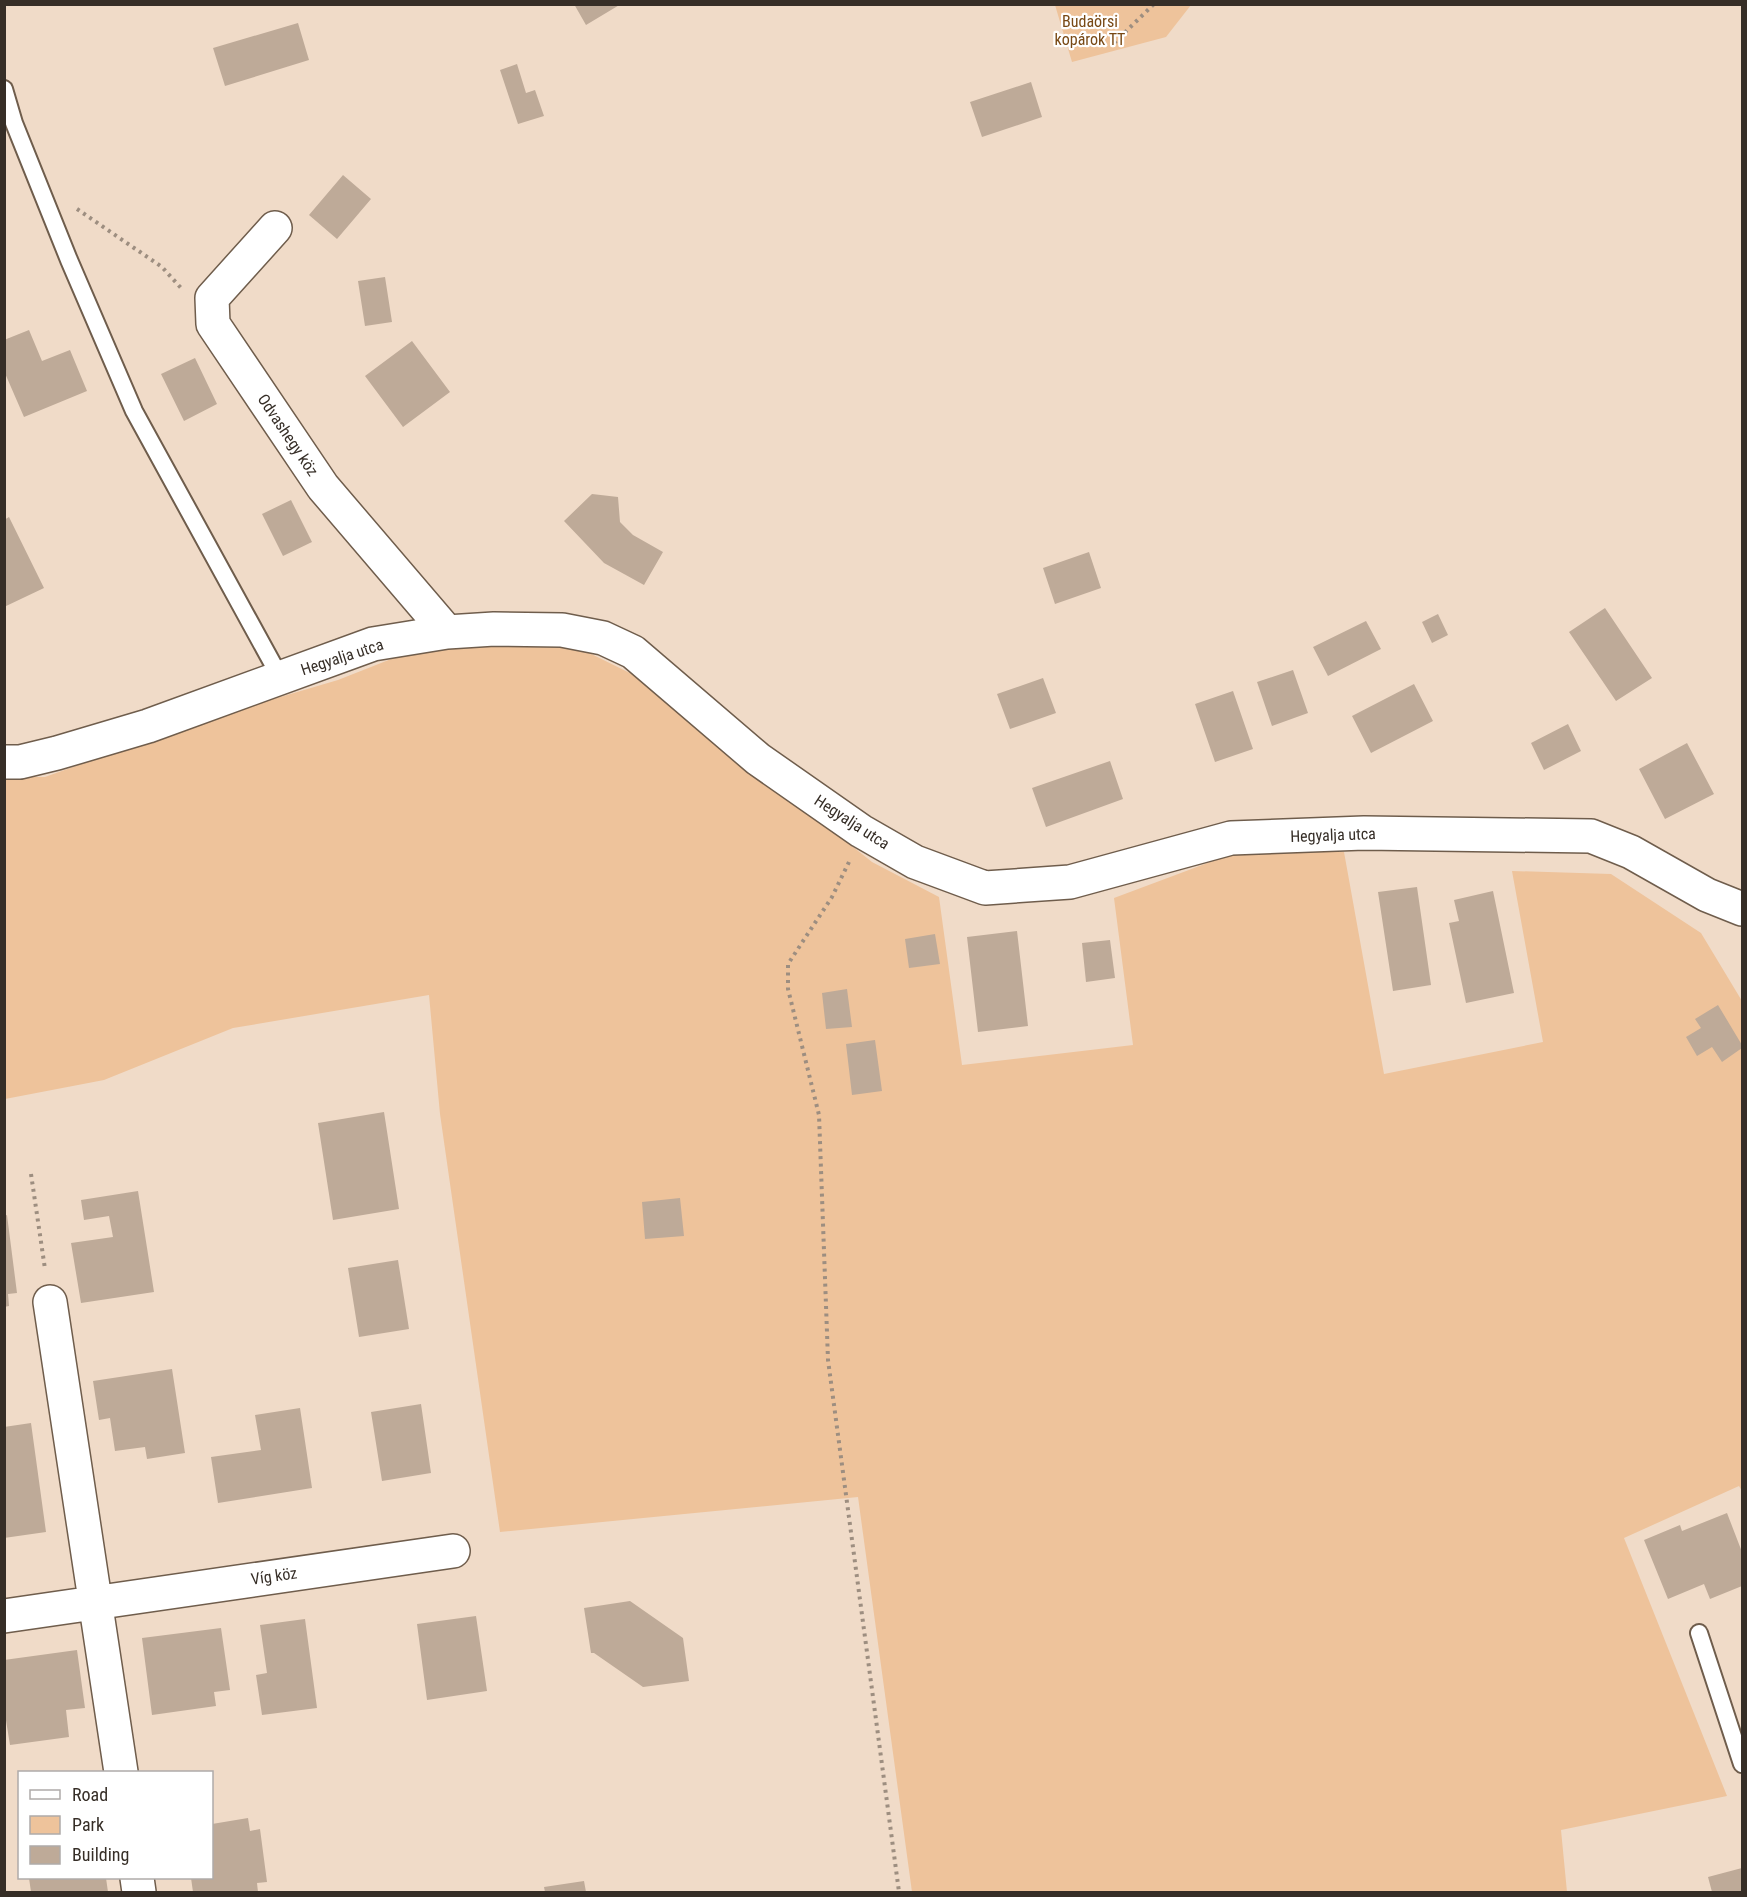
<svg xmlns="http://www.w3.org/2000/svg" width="1747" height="1897" font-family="'Roboto Condensed',sans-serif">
	<rect width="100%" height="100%" fill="#f0dbc8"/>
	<path fill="#eec39b" d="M1055,5V4L1191,5L1166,37L1072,62Z
		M567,642L644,680L872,862L939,897L962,1065L1133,1045L1114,898L1245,849L1344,852L1384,1074L1543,1042L1512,871L1611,874L1701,933L1742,1001V1491L1739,1486L1624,1538L1727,1796L1561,1830L1567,1892H912L858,1497L500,1532L440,1114L429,995L233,1028L104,1080L5,1099L4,777H45L216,716L338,680L414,650Z"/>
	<path fill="#beaa98" d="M574,4H621L586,25Z
		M298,23L309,60L225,86L213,48Z
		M517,64L526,93L535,90L544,116L518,124L500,70Z
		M1031,82L1042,117L982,137L970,102Z
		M343,175L371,199L337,239L309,215Z
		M385,277L392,322L365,326L358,281Z
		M29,330L42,361L70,350L87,391L24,417L4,371V340Z
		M412,341L450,392L403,427L365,376Z
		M195,358L217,404L184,421L161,374Z
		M592,494L618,497L620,522L633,535L663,552L644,585L604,563L564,521Z
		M291,500L312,542L283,556L262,514Z
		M9,517L44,588L4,607V520Z
		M1089,552L1101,588L1055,604L1043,568Z
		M1605,608L1652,678L1616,701L1569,632Z
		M1438,614L1448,635L1432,643L1422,622Z
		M1366,621L1381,649L1328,676L1313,647Z
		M1293,670L1308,713L1272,726L1257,682Z
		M1043,678L1056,713L1010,729L997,694Z
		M1414,684L1433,721L1371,753L1352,716Z
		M1233,691L1253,749L1215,762L1195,704Z
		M1568,724L1581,751L1544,770L1531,743Z
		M1687,743L1714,794L1665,819L1639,769Z
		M1110,761L1123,799L1046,827L1032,788Z
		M1417,887L1431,985L1393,991L1378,892Z
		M1493,891L1514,993L1466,1003L1449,923L1459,921L1454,900Z
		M1017,931L1028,1026L978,1032L967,937Z
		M935,934L940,964L909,968L905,939Z
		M1110,940L1115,978L1086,982L1082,943Z
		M847,989L852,1027L826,1029L822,993Z
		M1718,1005L1742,1045V1048L1722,1062L1712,1047L1697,1056L1686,1037L1701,1028L1695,1019Z
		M875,1040L882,1091L852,1095L846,1044Z
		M384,1112L399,1209L333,1220L318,1123Z
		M138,1191L154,1292L81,1303L71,1243L113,1237L109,1216L84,1220L81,1200Z
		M680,1198L684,1236L645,1239L642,1202Z
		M7,1215L17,1293L8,1294L9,1306L4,1307V1216Z
		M398,1260L409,1329L359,1337L348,1268Z
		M172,1369L185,1453L147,1459L145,1447L115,1451L110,1418L99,1420L93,1381Z
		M421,1404L431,1473L382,1481L371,1412Z
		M300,1408L312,1488L218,1503L211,1457L261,1450L255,1415Z
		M31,1423L46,1532L4,1538V1427Z
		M1727,1513L1742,1552V1586L1710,1599L1704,1584L1668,1599L1644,1540L1680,1525L1682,1531Z
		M630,1601L683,1638L689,1681L643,1687L594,1653H591L584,1608Z
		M476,1616L487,1691L427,1700L417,1624Z
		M305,1619L317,1708L262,1715L256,1675L267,1673L260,1625Z
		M221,1628L230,1690L214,1692L216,1706L152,1715L142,1638Z
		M77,1650L85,1708L66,1710L69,1737L10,1745L4,1708V1660Z
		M248,1818L250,1831L260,1829L267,1882L257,1883L258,1892H193L191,1878H212V1824Z
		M1742,1868V1892H1712L1708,1877Z
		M29,1878H106L108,1892H31Z
		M584,1881L586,1892H545L544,1887Z"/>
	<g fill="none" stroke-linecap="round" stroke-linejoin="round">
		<g stroke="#6f5d4c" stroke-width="20">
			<path id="service" d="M4,89L14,123L69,260L134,411L280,677
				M1699,1633L1742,1764"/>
		</g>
		<g stroke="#6f5d4c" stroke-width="36">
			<path id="minor" d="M275,228L212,298L213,324L323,487L447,632
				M4,762H20L57,753L148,726L373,644L447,632L494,629L562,630L603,638L633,652L758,759L861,831L915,862L985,888L1070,882L1231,838L1364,833L1591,836L1631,852L1707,895L1742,909
				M50,1302L121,1772
				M4,1616L453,1551
				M137,1878L139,1892"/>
		</g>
		<path stroke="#9d8e80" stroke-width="4" stroke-dasharray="3 4.5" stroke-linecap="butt" d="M1114,43L1154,4
			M77,209L162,267L181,288
			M849,862L832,897L788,964V989L819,1115L828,1360L899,1892
			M31,1174L45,1269"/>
		<use href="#service" stroke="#fff" stroke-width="16"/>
		<use href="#minor" stroke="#fff" stroke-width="33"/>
	</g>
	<g text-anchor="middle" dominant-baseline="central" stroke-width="4.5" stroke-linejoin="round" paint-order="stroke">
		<g font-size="16" fill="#784915" stroke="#fff">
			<text x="1090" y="21">Budaörsi<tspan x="1090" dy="18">kopárok TT</tspan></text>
		</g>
		<g font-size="16" fill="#362e27" stroke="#fff">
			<text transform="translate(288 435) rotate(56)">Odvashegy köz</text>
			<text transform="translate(342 657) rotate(-18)">Hegyalja utca</text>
			<text transform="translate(852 822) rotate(33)">Hegyalja utca</text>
			<text transform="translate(1333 835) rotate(-2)">Hegyalja utca</text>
			<text transform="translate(274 1576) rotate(-8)">Víg köz</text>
		</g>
	</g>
	<rect width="1747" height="1897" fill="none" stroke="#362e27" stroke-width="12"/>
	<rect x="18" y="1771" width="195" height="108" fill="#ffffff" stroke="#afaba9" stroke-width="1.5"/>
	<rect x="30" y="1790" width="30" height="9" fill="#ffffff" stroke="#afaba9" stroke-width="1.5"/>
	<text x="72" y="1801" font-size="18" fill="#362e27">Road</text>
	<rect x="30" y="1816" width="30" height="18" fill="#eec39b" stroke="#afaba9" stroke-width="1.5"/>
	<text x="72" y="1831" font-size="18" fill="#362e27">Park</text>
	<rect x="30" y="1846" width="30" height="18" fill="#beaa98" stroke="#afaba9" stroke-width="1.5"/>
	<text x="72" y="1861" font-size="18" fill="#362e27">Building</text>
</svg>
